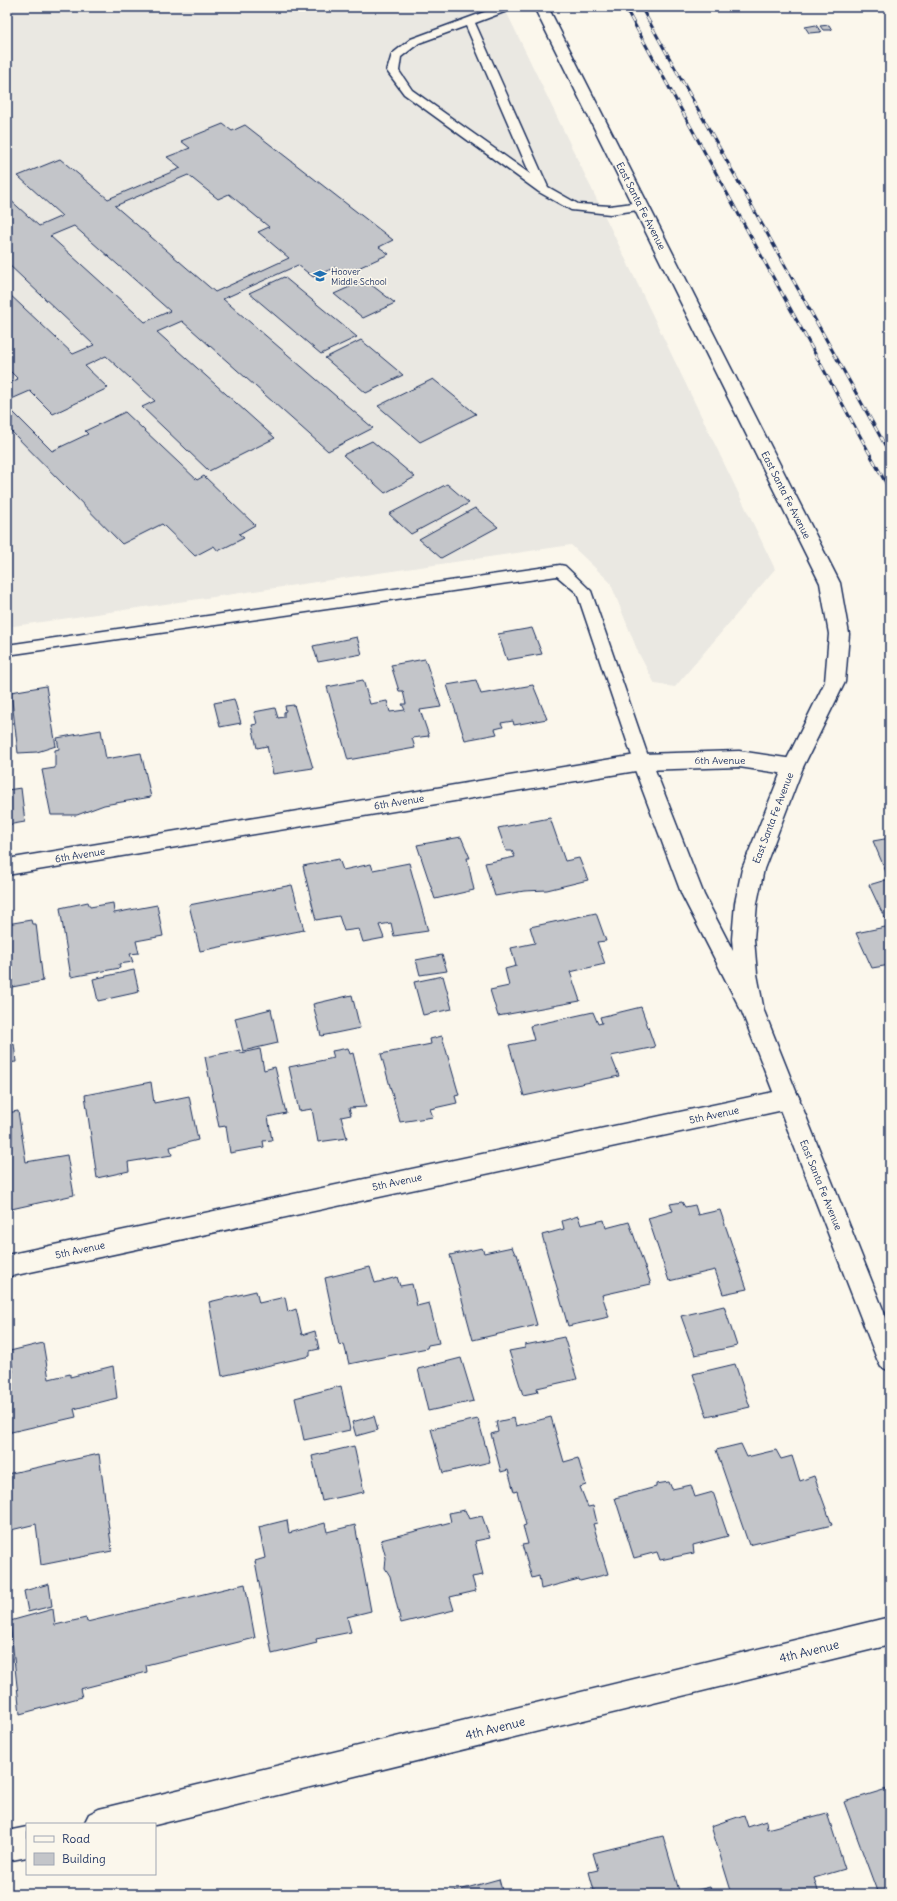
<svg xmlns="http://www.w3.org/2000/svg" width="897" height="1901" font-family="Delius,sans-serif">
	<rect width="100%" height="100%" fill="#fbf7ec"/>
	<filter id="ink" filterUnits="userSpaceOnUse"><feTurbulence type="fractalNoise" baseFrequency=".025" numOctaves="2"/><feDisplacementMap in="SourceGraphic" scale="8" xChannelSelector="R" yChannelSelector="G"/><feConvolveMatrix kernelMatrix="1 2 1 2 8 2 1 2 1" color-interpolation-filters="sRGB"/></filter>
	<g filter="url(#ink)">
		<path fill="#eae8e2" d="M7,7H504L775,569L675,687L655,684L638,652L610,582L571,545L7,627Z"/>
		<path fill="#c3c5c9" stroke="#1b2f5e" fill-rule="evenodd" d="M816,25L821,32L809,33L805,27Z
			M829,25L832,30H823L820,26Z
			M223,124L232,131L245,125L393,240L379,247L389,254L345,274L336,267L313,277L298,265L223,299L373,428L328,451L182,321L157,332L275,438L209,471L142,407L155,401L106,356L85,366L108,388L53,414L30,391L7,401V384L18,379L7,368V292L73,354L94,345L7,263V197L39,226L62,216L18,176L60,159L108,199L181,168L167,157L190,148L181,141ZM188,175L218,199L229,194L269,227L258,232L289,258L215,292L115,206ZM74,226L170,311L145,322L50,236Z
			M284,277L357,337L321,354L249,293Z
			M365,280L395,303L363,318L334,294Z
			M361,340L403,375L366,393L325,358Z
			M433,379L476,414L420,442L378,406Z
			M7,406L52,451L88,434L85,431L125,412L197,480L204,476L255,525L239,534L244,538L218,551L214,546L195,556L162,524L122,544L10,430L7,432Z
			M372,441L415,477L385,493L343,455Z
			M447,484L469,503L411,534L389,514Z
			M475,508L498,527L441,558L419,539Z
			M532,628L542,654L507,660L498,634Z
			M357,637L362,654L318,662L313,646Z
			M425,659L441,707L420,710L429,736L412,738L415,748L348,760L327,687L363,680L370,704L387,701L390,712L405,710L402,704H406L403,691H399L391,665Z
			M476,680L481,694L533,685L547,719L514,725L513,721L501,723L503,727L495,729L497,734L465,740L447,685Z
			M46,686L56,746L37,752L18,753L11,692Z
			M234,699L241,723L220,727L214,703Z
			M294,705L313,768L273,774L267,746L257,748L252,725L257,724L254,712L275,708L278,718L284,717V712L286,711L285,706Z
			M101,730L106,759L141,753L151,797L104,805L77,815H51L42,770L55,768V750L59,749L57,738Z
			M21,788L25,822L7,825V790Z
			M550,818L565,861L579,858L588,880L547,890L524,891L495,896L485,863L515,857L512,851H506L498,828Z
			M461,837L470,858H467L474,890L435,899L417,845Z
			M890,838V918L885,919L869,885L889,879L873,841Z
			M339,859L343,870L371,864L373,870L409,863L428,931L394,936L391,923L379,925L384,938L363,942L359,929L344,931L339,916L316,920L303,866Z
			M292,885L304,930L200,951L189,905Z
			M88,902L90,907L113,903L114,913L157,905L163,936L136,941L139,953L130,954L133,962L119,964L120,968L71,977L60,908Z
			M596,913L606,941L597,942L605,964L570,972L580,1001L498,1016L490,990L509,986L505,969L516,966L511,948L535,943L530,927Z
			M31,920L32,924H36L43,981L7,988V924Z
			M890,926V965L872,968L856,933Z
			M442,955L447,971L420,975L416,960Z
			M134,970L139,992L98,1001L93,979Z
			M443,976L452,1009L423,1015L414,982Z
			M352,995L360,1028L321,1036L313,1004Z
			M641,1007L655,1047L611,1056L619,1076L524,1096L509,1045L534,1040L530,1026L593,1012L598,1024L602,1023L600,1017Z
			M271,1009L278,1043L243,1051L235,1018Z
			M442,1036L459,1095L455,1096L457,1103L430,1109L433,1117L400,1122L381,1054L431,1044L430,1039Z
			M14,1044L16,1062L7,1063V1045Z
			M348,1048L350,1054L353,1053L366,1107L349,1108L351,1115L341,1117L347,1138L318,1142L312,1109L299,1111L289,1067L334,1058L332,1051Z
			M260,1049L264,1070L275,1067L286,1113L268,1117L272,1140L263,1141L264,1147L230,1153L226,1126L219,1127L205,1057L240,1050L241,1053Z
			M7,1068L10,1091H7Z
			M151,1082L154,1103L189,1096L198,1140L170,1147L172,1155L128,1162L129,1171L97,1178L85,1095Z
			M18,1111L26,1162L67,1155L74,1195L7,1210V1113Z
			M682,1202L685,1207L695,1205L698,1215L720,1210L747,1289L723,1294L715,1270L669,1281L648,1218L673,1211L670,1204Z
			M578,1216L581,1225L604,1220L606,1228L629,1222L651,1284L602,1295L609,1317L568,1326L542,1235L564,1229L562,1221Z
			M512,1247L515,1254H517L537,1325L473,1340L450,1255L482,1248L484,1253Z
			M370,1267L375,1283L397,1277L400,1286L412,1284L417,1306L429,1303L439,1343L428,1345L427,1348L349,1364L344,1344L339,1345L325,1278Z
			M256,1291L259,1303L285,1297L288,1312L296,1309L302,1335L315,1331L319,1349L310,1351V1356L222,1376L209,1302Z
			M724,1306L737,1346L695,1355L681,1316Z
			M564,1337L577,1379L537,1388L538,1392L523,1395L509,1351L525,1348V1345Z
			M43,1343L49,1379L70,1374V1377L113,1366L117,1398L74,1409L76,1417L7,1433V1373L13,1372L10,1351Z
			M461,1358L474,1401L428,1411L418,1369Z
			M735,1364L750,1407L707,1417L693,1374Z
			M341,1386L350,1430L304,1440L295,1398Z
			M374,1416L378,1430L356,1436L352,1422Z
			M551,1417L564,1462L578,1458L586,1485L580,1487L588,1507L593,1506L597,1523L593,1524L608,1574L580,1581L579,1579L541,1589L539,1576L532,1578L522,1545L528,1544L523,1526L526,1525L517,1491L514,1492L508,1470L501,1472L491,1434L498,1432L496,1422L514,1418L516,1426Z
			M478,1419L490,1462L443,1473L431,1429Z
			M741,1444L747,1457L776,1450L781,1459L792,1456L800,1481L814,1476L832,1525L749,1545L716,1450Z
			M354,1446L364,1492L322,1501L312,1456Z
			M99,1454L112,1551L41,1565L36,1524L7,1531V1474Z
			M669,1482L672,1489L691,1485L695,1497L713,1492L728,1536L693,1545L694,1553L660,1560L657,1552L634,1558L615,1498L656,1487V1484Z
			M465,1510L469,1519L482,1516L490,1538L475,1541L483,1575L472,1577L476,1591L450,1597L454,1610L401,1623L390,1576L385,1568L386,1558L381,1540L451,1522L449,1513Z
			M287,1520L289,1533L325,1523L327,1532L355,1525L371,1611L347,1617L351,1632L316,1639L317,1643L272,1654L255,1561L265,1558L259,1527Z
			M49,1584L52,1606L28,1612L24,1591Z
			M245,1584L255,1638L146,1665L147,1672L80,1689L82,1697L20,1714L10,1621L53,1609L55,1625L86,1618L87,1622Z
			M890,1788V1894H878L844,1802Z
			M827,1813L845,1869L814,1878L819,1894H732L711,1826L744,1815L748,1827L766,1821L767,1829Z
			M663,1836L680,1894H595L589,1872L598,1870L593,1853Z
			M499,1879L503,1894H445Z
			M710,1887L712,1894H682Z"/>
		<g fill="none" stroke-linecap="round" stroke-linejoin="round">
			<g stroke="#1b2f5e" stroke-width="3">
				<path id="lane" d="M498,7H514L512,9L475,23L548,187L578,204L610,206L641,202L645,203L647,206L645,209L610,214L571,210L539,192L404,94L387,71L392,54L411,39ZM466,26L530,174L412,90L399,71L401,57L419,43Z
					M560,565L565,566L591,591L650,762L648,766L642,768L636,766L634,762L577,593L557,576L7,655V645Z"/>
			</g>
			<g stroke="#1b2f5e" stroke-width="3">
				<path id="street" d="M739,751L793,759L800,762L803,767L800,772L793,775L739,767L642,770L7,875V859L642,754Z
					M788,1089L796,1092L800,1099L796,1106L788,1109L7,1277V1255Z
					M890,1617V1645L155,1825L84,1824L89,1814L99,1809Z
					M27,1827V1857L7,1861V1831Z"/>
			</g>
			<g stroke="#1b2f5e" stroke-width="3">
				<path id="secondary" d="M534,7H548L840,583L849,634L845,682L803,767L764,869L757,903L754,939L757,974L764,1011L890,1327V1371L881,1367L877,1359L742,1012L682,895L632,762L635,757L642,754L649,757L652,762L704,895L733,951L732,939L735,903L742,869L783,767L825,682L829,634L820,583Z"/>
			</g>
			<use href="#lane" fill="#fbf7ec" fill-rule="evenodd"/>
			<use href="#street" fill="#fbf7ec" fill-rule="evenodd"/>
			<use href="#secondary" fill="#fbf7ec" fill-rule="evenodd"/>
			<g stroke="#1b2f5e" stroke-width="3">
				<path id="rail-far1" d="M625,7L888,487
					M641,7L890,454"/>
			</g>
			<g stroke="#1b2f5e" stroke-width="4.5">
				<path id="rail" d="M888,486L890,490"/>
			</g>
			<use href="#rail-far1" stroke="#fbf7ec" stroke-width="2" stroke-dasharray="6" stroke-linecap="butt"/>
			<use href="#rail" stroke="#fbf7ec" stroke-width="3" stroke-dasharray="8" stroke-linecap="butt"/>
		</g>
	</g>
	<defs>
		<g id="school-bare" transform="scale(1.08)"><path d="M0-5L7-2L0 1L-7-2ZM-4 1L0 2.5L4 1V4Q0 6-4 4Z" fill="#1f6fb2" stroke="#fbf7ec" stroke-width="2.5" paint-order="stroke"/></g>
	</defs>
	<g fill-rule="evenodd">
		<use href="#school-bare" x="320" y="276"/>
	</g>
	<g text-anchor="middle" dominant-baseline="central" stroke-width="3" stroke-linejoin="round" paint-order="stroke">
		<g font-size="9" fill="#1b2f5e" stroke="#fbf7ec" text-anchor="start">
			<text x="331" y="271">Hoover<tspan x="331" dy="10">Middle School</tspan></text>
		</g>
		<g font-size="10" fill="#1b2f5e" stroke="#fbf7ec">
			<text transform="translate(641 206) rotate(63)">East Santa Fe Avenue</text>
			<text transform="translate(786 495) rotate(63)">East Santa Fe Avenue</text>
			<text x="720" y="760">6th Avenue</text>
			<text transform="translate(399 802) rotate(-9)">6th Avenue</text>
			<text transform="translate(773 818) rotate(-69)">East Santa Fe Avenue</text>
			<text transform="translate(80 855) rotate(-9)">6th Avenue</text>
			<text transform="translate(714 1115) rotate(-12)">5th Avenue</text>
			<text transform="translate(397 1182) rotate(-12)">5th Avenue</text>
			<text transform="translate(821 1185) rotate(68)">East Santa Fe Avenue</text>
			<text transform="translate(80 1250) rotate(-12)">5th Avenue</text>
		</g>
		<g font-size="12" fill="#1b2f5e" stroke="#fbf7ec">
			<text transform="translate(809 1651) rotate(-14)">4th Avenue</text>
			<text transform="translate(495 1728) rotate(-14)">4th Avenue</text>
		</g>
	</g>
	<rect width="897" height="1901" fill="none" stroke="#fbf7ec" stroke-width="24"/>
	<rect x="12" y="12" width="873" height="1877" fill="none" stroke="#1b2f5e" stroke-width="1.5" filter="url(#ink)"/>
	<rect x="26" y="1823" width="130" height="52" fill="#fbf7ec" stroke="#a1a7b3"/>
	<rect x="34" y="1836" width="20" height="6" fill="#fbf7ec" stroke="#a1a7b3"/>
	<text x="62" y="1843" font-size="12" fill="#1b2f5e">Road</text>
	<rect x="34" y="1853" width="20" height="12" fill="#c3c5c9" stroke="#a1a7b3"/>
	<text x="62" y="1863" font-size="12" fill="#1b2f5e">Building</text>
</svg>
